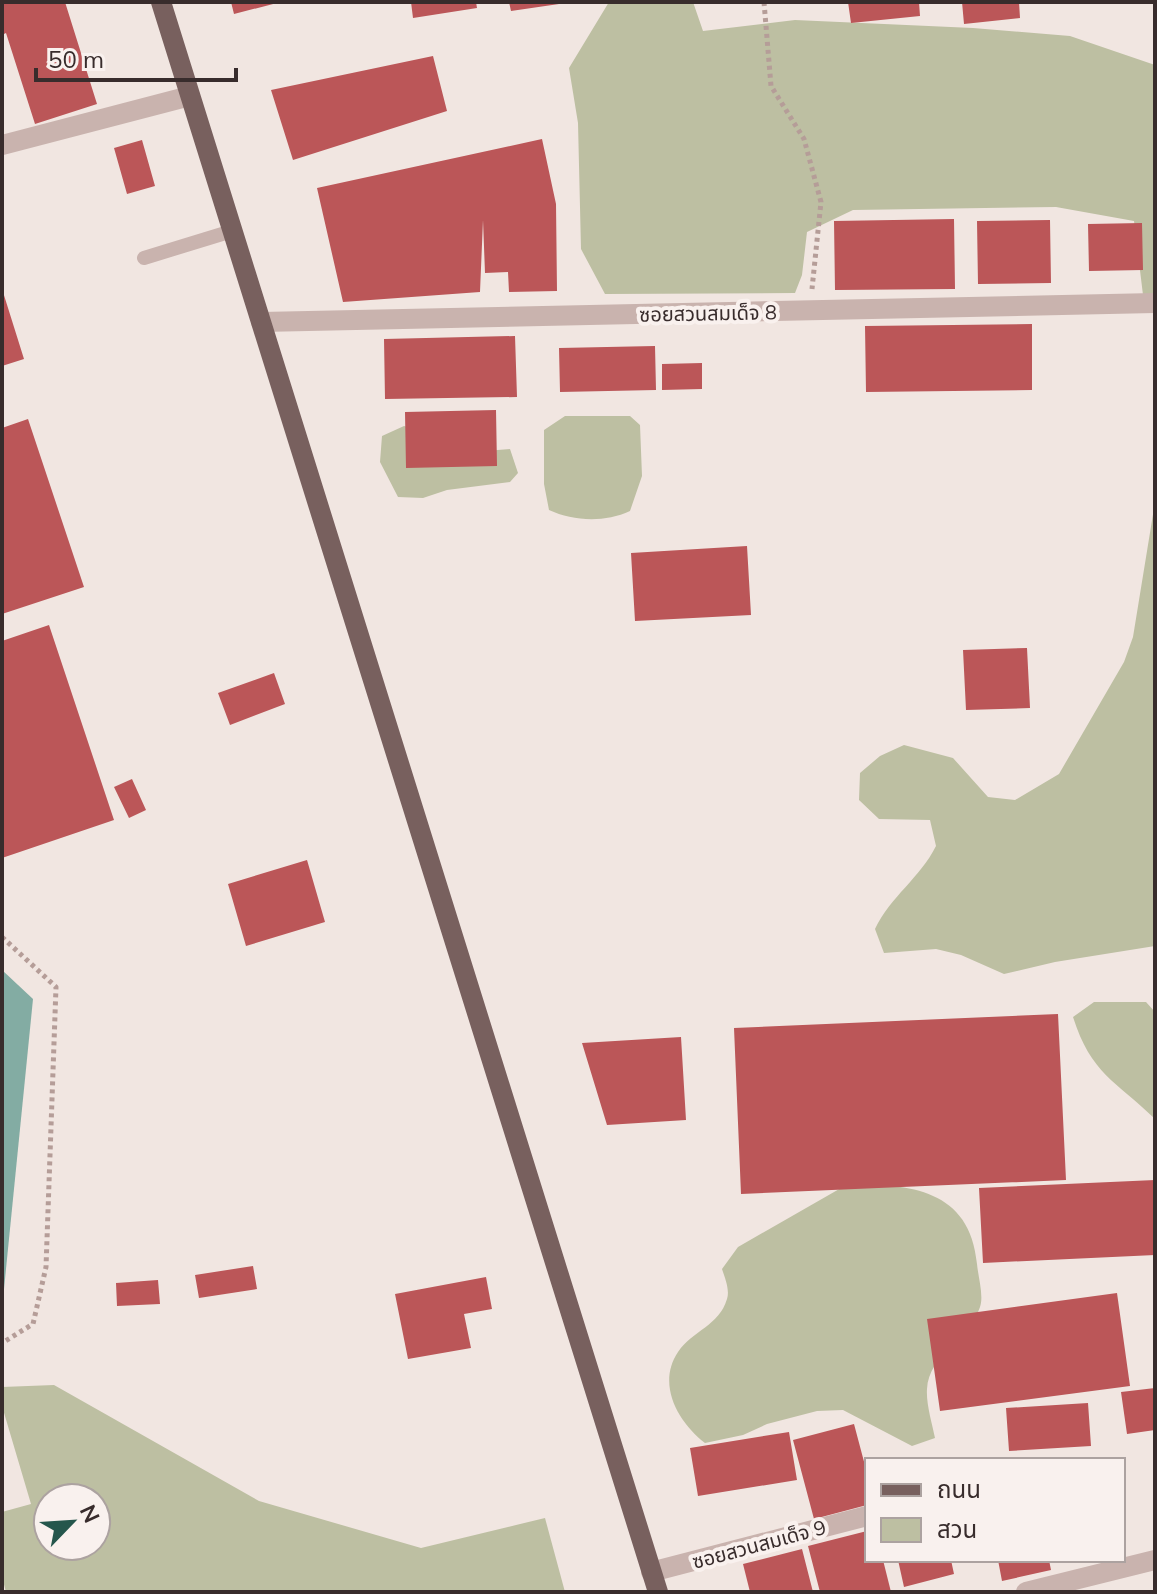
<svg xmlns="http://www.w3.org/2000/svg" width="1157" height="1594" font-family="Mulish,'Noto Sans Thai',sans-serif">
	<rect width="100%" height="100%" fill="#f1e6e1"/>
	<path fill="#bdbfa2" fill-rule="evenodd" d="M609,2H693L703,31L795,20L973,28L1070,36L1155,65V294L1143,295L1134,221L1056,207L853,210L807,232L802,275L795,293L605,294L581,249L578,123L569,68Z
		M565,416H630L640,425L642,476L630,511C604,523 573,521 549,510L544,484V430Z
		M404,426L429,432L461,453L510,449L518,473L510,482L447,490L423,498L398,497L380,462L382,436Z
		M1155,502V946L1055,962L1004,974L961,955L936,949L884,953L875,929C891,896 920,878 936,846L930,820L879,819L859,800L860,773L880,756L904,745L953,758L988,797L1015,800L1059,774L1124,662L1133,637Z
		M1094,1002H1146L1155,1012V1119C1116,1081 1091,1074 1073,1017Z
		M848,1184C910,1184 970,1189 977,1264C978,1276 984,1296 980,1307C970,1338 929,1354 927,1389C926,1404 932,1423 935,1438L912,1446L843,1410L817,1411L767,1424L743,1435L705,1443C679,1423 656,1385 678,1352C693,1330 719,1326 727,1299C730,1290 725,1278 722,1269L738,1247Z
		M54,1385L259,1501L421,1548L545,1518L565,1592H6L2,1577V1512L31,1504L2,1406V1387ZM96,1498V1546H48V1498Z"/>
	<path fill="#83aca3" d="M2,970L33,999L2,1309Z"/>
	<path fill="#bb5658" d="M2,2H65L97,104L35,124L6,33L2,35Z
		M231,2H277V3L234,14Z
		M411,2H476L477,8L413,18Z
		M509,2H559V4L511,11Z
		M848,2H919L920,16L851,23Z
		M962,2H1019L1020,18L964,24Z
		M433,56L447,111L293,160L271,90Z
		M542,139L556,204L557,291L509,292L508,272L485,273L483,220L480,292L343,302L317,188Z
		M142,140L155,186L127,194L114,148Z
		M954,219L955,289L835,290L834,221Z
		M1050,220L1051,283L978,284L977,221Z
		M1142,223L1143,270L1089,271L1088,224Z
		M3,292L24,359L2,366V293Z
		M1032,324V390L866,392L865,326Z
		M515,336L517,397L385,399L384,339Z
		M655,346L656,390L560,392L559,348Z
		M702,363V389L662,390V364Z
		M496,410L497,466L406,468L405,412Z
		M28,419L84,587L2,614V428Z
		M747,546L751,615L635,621L631,553Z
		M49,625L114,820L2,858V641Z
		M1027,648L1030,708L966,710L963,650Z
		M274,673L285,704L230,725L218,693Z
		M132,779L146,810L129,818L114,787Z
		M307,860L325,922L246,946L228,884Z
		M1058,1014L1066,1180L741,1194L734,1028Z
		M681,1037L686,1120L607,1125L582,1043Z
		M1155,1180V1255L983,1263L979,1188Z
		M253,1266L257,1289L199,1298L195,1275Z
		M486,1277L492,1309L464,1314L471,1348L408,1359L395,1294Z
		M158,1280L160,1304L117,1306L116,1283Z
		M1117,1293L1130,1386L940,1411L927,1319Z
		M1155,1388V1430L1127,1434L1121,1392Z
		M1088,1403L1091,1446L1009,1451L1006,1408Z
		M854,1424L867,1473V1505L814,1519L793,1440Z
		M789,1432L797,1480L698,1496L690,1448Z
		M867,1531V1560H883L891,1592H820L808,1546Z
		M802,1549L813,1592H750L743,1564Z
		M898,1560H951L954,1574L904,1587Z
		M998,1560H1049L1051,1570L1002,1581Z"/>
	<g fill="none" stroke-linecap="round" stroke-linejoin="round">
		<path stroke="#b59d98" stroke-width="5" stroke-dasharray="4 4" stroke-linecap="butt" d="M764,2L771,86L804,139L821,202L812,289
			M2,937L56,987L46,1267L33,1324L2,1343"/>
		<path stroke="#c9b3ae" stroke-width="14" d="M144,258L232,231"/>
		<path stroke="#c9b3ae" stroke-width="20" d="M2,145L190,96
			M261,322L1155,303
			M651,1572L867,1516
			M1026,1592L1155,1560"/>
		<path stroke="#78605e" stroke-width="20" d="M161,2L658,1592"/>
	</g>
	<g text-anchor="middle" dominant-baseline="central" stroke-width="8" stroke-linejoin="round" paint-order="stroke">
		<g font-size="20" fill="#382c2c" stroke="#f9f1ee">
			<text transform="translate(708 313) rotate(-1)">ซอยสวนสมเด็จ 8</text>
			<text transform="translate(759 1544) rotate(-15)">ซอยสวนสมเด็จ 9</text>
		</g>
	</g>
	<rect width="1157" height="1594" fill="none" stroke="#382c2c" stroke-width="8"/>
	<rect x="865" y="1458" width="260" height="104" fill="#f9f1ee" stroke="#aca2a0" stroke-width="2"/>
	<rect x="881" y="1484" width="40" height="12" fill="#78605e" stroke="#aca2a0" stroke-width="2"/>
	<text x="937" y="1498" font-size="24" fill="#382c2c">ถนน</text>
	<rect x="881" y="1518" width="40" height="24" fill="#bdbfa2" stroke="#aca2a0" stroke-width="2"/>
	<text x="937" y="1538" font-size="24" fill="#382c2c">สวน</text>
	<g transform="translate(72 1522) rotate(65)"><circle r="38" fill="#f9f1ee" stroke="#aca2a0" stroke-width="2"/>
	<path d="M0-6L14 30L0 20L-14 30Z" fill="#25564c"/>
	<text y="-12" font-size="22" font-weight="bold" text-anchor="middle" fill="#382c2c">N</text>
	</g>
	<path d="M36 68v12h200v-12" fill="none" stroke="#382c2c" stroke-width="4"/>
	<text x="48" y="68" font-size="24" fill="#382c2c" stroke="#f9f1ee" stroke-width="6" paint-order="stroke">50 m</text>
</svg>
